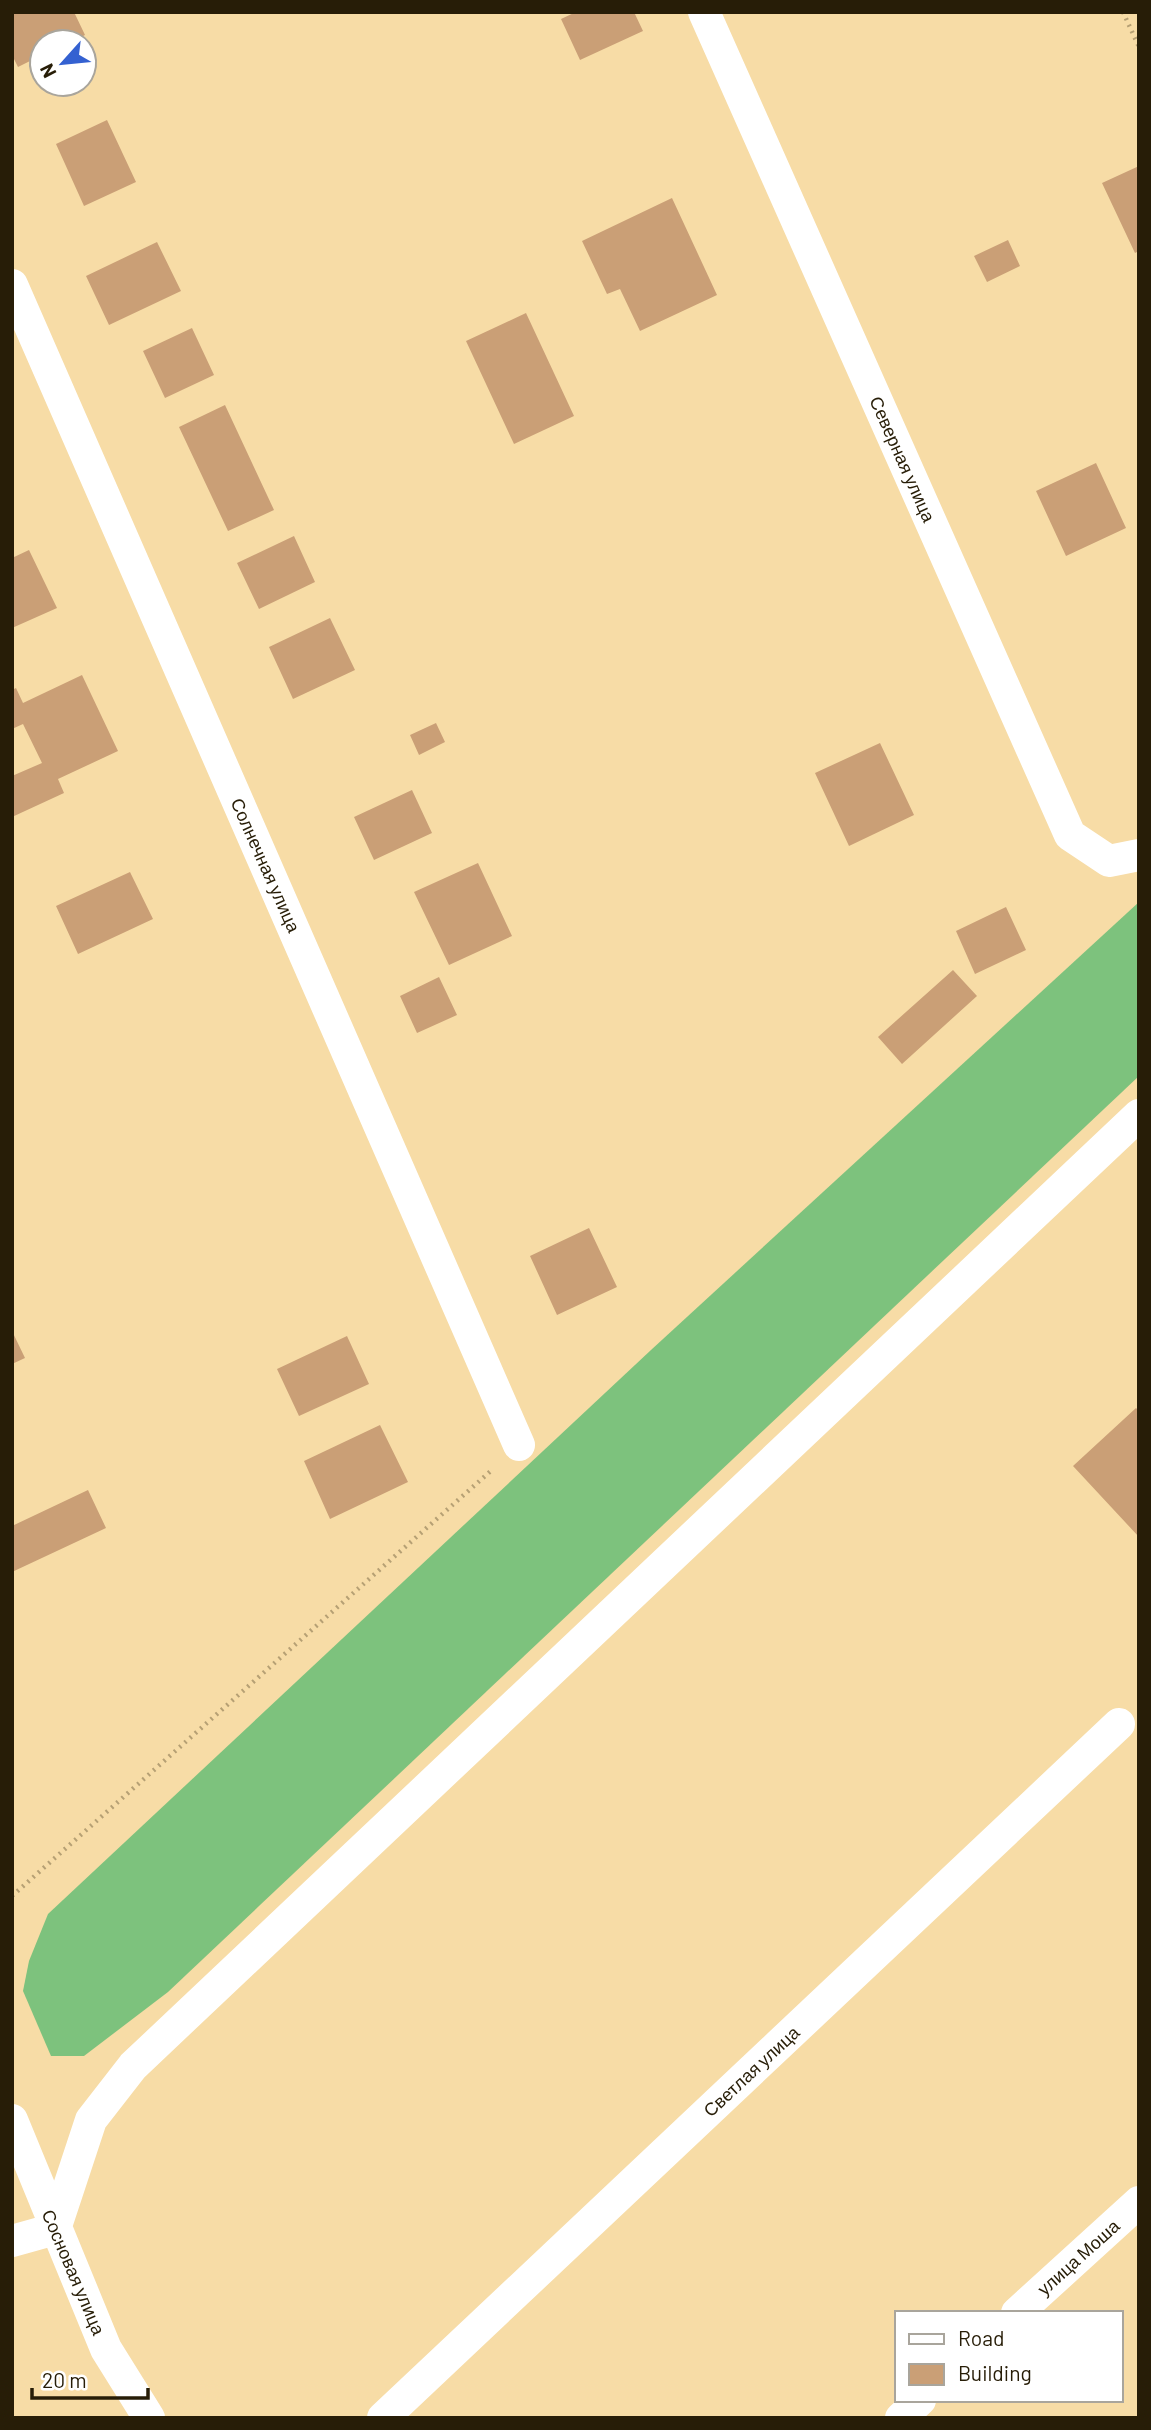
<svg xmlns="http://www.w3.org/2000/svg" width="1151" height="2430" font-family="Barlow,sans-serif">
	<rect width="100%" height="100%" fill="#f7dca6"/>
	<path fill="#7dc27d" d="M1139,902V1076L168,1992L84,2056H51L23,1991L29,1961L48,1914L651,1350Z"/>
	<path fill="#ca9f76" d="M12,12H74L85,35L71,42H42V55L18,67L12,55Z
		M576,12H634L643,31L580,60L561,19Z
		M107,120L136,182L84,206L56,144Z
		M1139,166V251L1135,253L1102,183Z
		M672,198L717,295L640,331L620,289L607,294L582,241Z
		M1008,240L1020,266L987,282L974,256Z
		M157,242L181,291L109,325L86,276Z
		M526,313L574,416L514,444L466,341Z
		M192,328L214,375L165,398L143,351Z
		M225,405L274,510L228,531L179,427Z
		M1096,463L1126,528L1066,556L1036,491Z
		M294,536L315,582L259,609L237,563Z
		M29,550L57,608L12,628V558Z
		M330,618L355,670L293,699L269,647Z
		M82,675L118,751L58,779L64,793L12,817V776L42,763L23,724L12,729V690L16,688L23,703Z
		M436,723L445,742L419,755L410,735Z
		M880,743L914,815L849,846L815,773Z
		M412,790L432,833L374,860L354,817Z
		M478,863L512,936L449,965L414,892Z
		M130,872L153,919L78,954L56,906Z
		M1006,907L1026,950L975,974L956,931Z
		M953,970L977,996L902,1064L878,1037Z
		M439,977L457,1015L417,1033L400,996Z
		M589,1228L617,1287L557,1315L530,1256Z
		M12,1331L25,1358L12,1364Z
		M347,1336L369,1384L299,1416L277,1369Z
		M1136,1408L1139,1411V1537L1073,1466Z
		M380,1425L408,1482L330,1519L304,1461Z
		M88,1490L106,1528L12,1572V1526Z"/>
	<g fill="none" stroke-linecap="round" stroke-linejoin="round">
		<path stroke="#b6a074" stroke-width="4.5" stroke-dasharray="2 5" stroke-linecap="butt" d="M1123,12L1139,47
			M12,1896L493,1469"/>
		<path stroke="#fff" stroke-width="32" d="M704,12L1070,835L1109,861L1139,855
			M12,285L519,1445
			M12,2120L106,2349L149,2418
			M12,2241L55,2229L91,2120L133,2066L1139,1115
			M1017,2313L1139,2202
			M383,2418L1119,1724
			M901,2418L920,2400"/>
	</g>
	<g text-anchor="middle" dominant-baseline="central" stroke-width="6" stroke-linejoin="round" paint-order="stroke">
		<g font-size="18" fill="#271d07" stroke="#fff">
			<text transform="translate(903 459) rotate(66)">Северная улица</text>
			<text transform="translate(266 865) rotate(66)">Солнечная улица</text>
			<text transform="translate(751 2071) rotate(-43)">Светлая улица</text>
			<text transform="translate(1078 2257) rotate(-42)">улица Моша</text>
			<text transform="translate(74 2272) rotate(67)">Сосновая улица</text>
		</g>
	</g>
	<rect width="1151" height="2430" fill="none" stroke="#271d07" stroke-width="28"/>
	<rect x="895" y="2311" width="228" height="91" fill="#ffffff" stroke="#a9a59c" stroke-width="2"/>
	<rect x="909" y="2334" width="35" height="10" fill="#ffffff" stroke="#a9a59c" stroke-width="2"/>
	<text x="958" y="2346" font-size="21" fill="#271d07">Road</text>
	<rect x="909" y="2364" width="35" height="21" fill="#ca9f76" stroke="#a9a59c" stroke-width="2"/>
	<text x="958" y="2381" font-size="21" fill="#271d07">Building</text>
	<g transform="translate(63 63) rotate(243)"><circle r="33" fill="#ffffff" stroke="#a9a59c" stroke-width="2"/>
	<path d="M0-5L12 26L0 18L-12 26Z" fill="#3461d1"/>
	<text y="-10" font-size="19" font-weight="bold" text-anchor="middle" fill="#271d07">N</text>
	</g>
	<path d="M32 2388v10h116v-10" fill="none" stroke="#271d07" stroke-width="3.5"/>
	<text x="42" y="2388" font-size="21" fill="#271d07" stroke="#ffffff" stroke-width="5" paint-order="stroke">20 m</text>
</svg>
